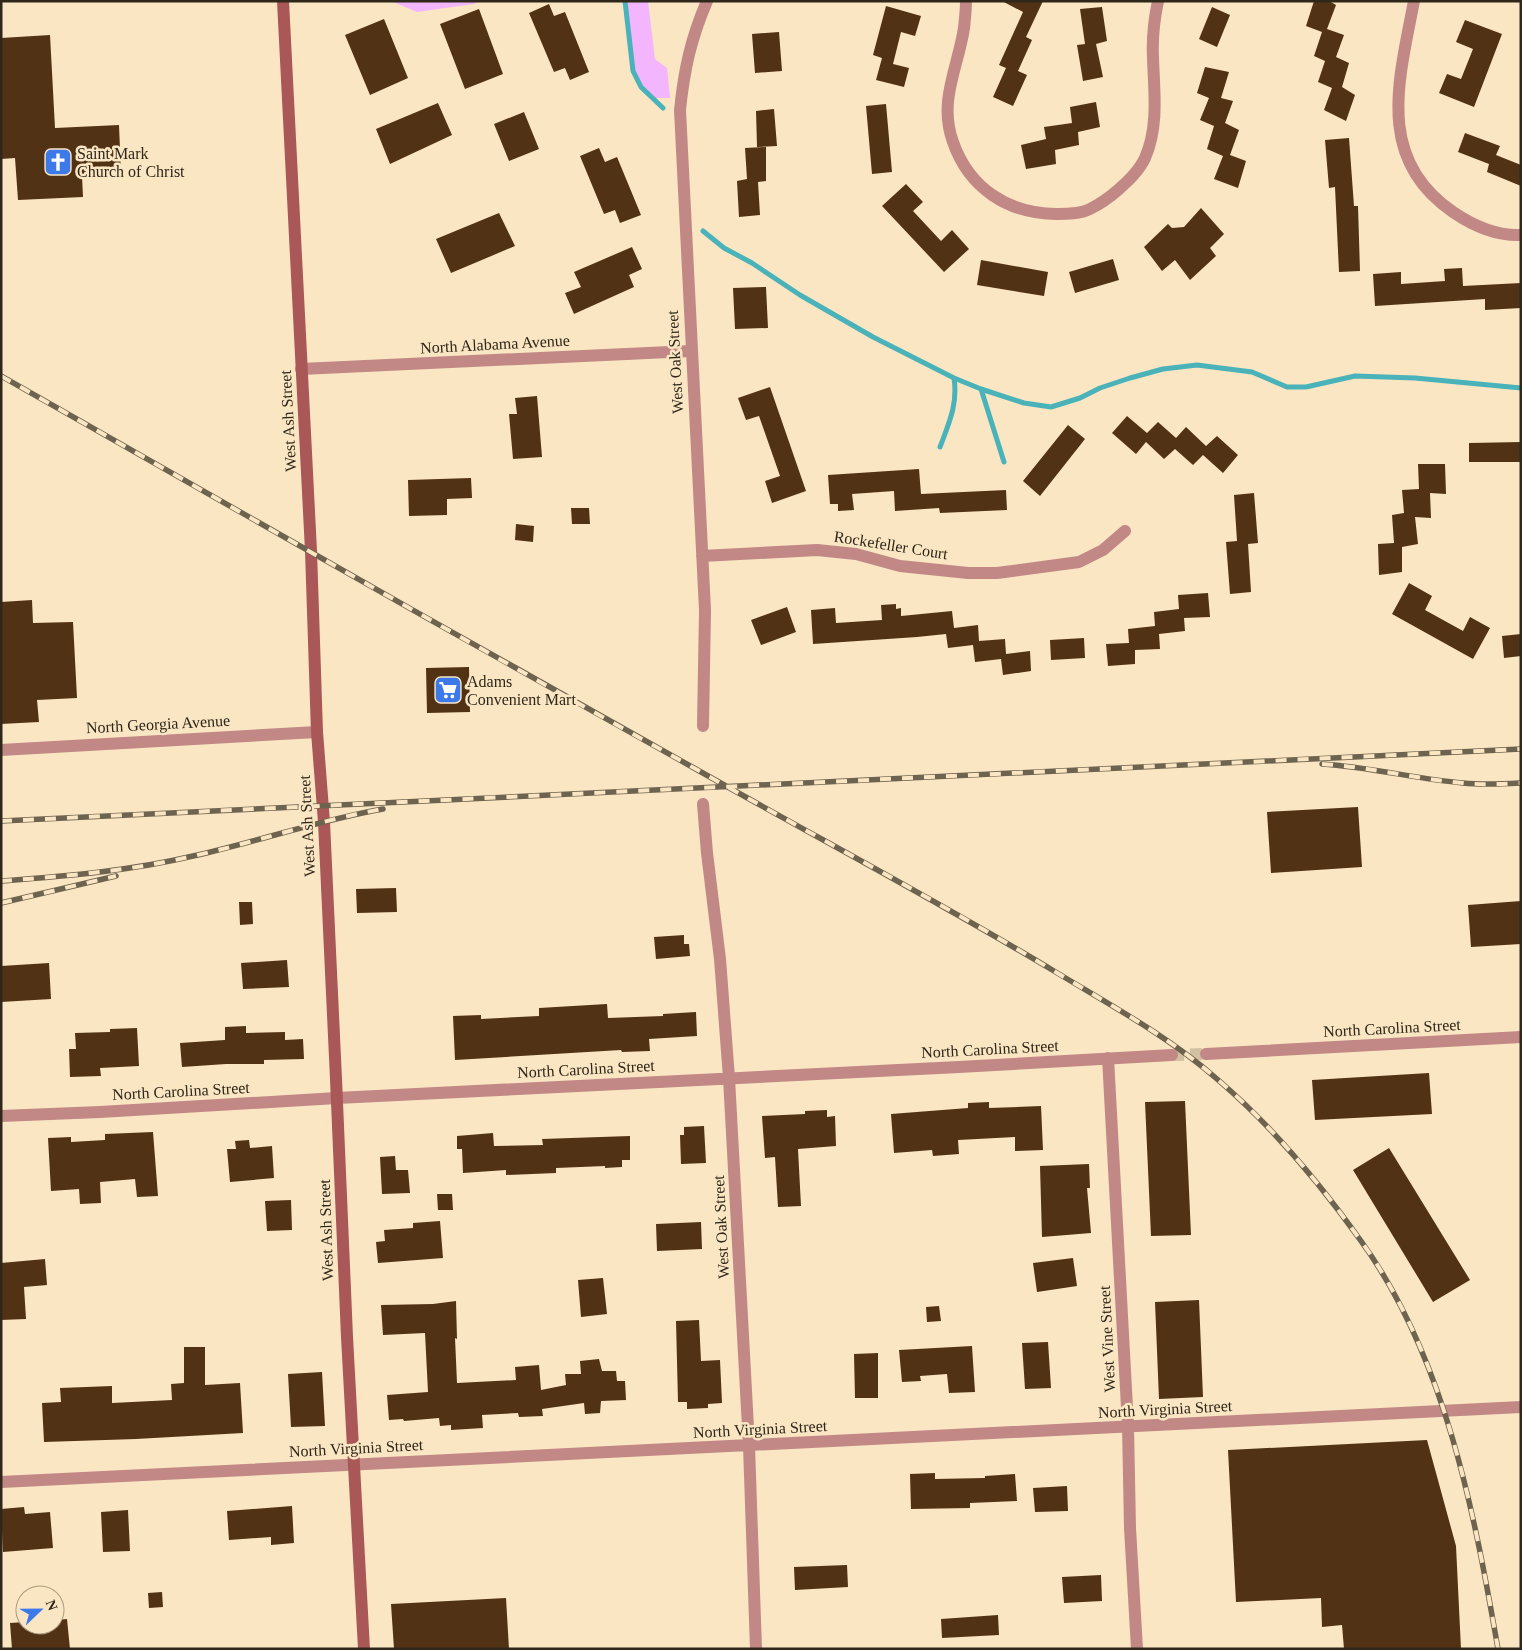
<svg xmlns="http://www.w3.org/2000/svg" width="1522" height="1650" font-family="'Times New Roman',serif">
	<rect width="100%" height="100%" fill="#fae6c3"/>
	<path fill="#f3b5fe" d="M391,1H478L474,4L417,12Z
		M625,1H648L655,59L667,68L670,98H653L641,87L633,71Z"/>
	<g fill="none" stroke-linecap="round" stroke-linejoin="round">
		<path stroke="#4ab2b9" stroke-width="5" d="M625,1L633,71L641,87L663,108
			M703,231L724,248L752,263L800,295L873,337L954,378L981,389L1024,403L1051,407L1080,398L1100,388L1130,378L1163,369L1197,365L1252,372L1287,387H1306L1355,376L1415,378L1521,388
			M981,389L1004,462
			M940,447C949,423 958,404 954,378"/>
	</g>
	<path fill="#523214" d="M1002,1H1043L1026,37L1032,40L1018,71L1027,75L1013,106L993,97L1006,68L999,65L1023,12Z
		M1314,1H1329L1336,5L1327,29L1344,35L1336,57L1349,63L1342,87L1355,95L1346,121L1324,110L1332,88L1318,82L1325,61L1314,56L1322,32L1306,26Z
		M549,4L554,16L565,12L589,72L570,80L565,68L554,72L529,13Z
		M886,6L921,16L915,36L901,32L893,64L909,68L904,87L876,80L882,58L873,55Z
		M1102,7L1107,41L1096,44L1103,77L1083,81L1077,45L1085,44L1080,9Z
		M1212,7L1230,15L1217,47L1199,39Z
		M479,9L503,74L465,89L440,24Z
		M384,19L408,78L370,95L345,35Z
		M1465,20L1502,34L1474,107L1439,93L1447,74L1461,79L1473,49L1456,42Z
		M779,32L782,71L755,73L752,34Z
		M50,35L55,128L119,125L121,174L82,176L83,197L18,200L15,158L1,159V38Z
		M1205,67L1229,72L1221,98L1233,101L1225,123L1239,130L1230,155L1246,161L1238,188L1214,179L1223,156L1207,149L1214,126L1200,120L1209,98L1197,93Z
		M1096,102L1100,127L1078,132L1079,145L1055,150L1056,164L1026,169L1021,145L1046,139L1044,127L1072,123L1070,107Z
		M438,103L452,135L390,164L376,129Z
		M886,104L892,172L872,174L866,106Z
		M774,109L777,146L757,147L756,111Z
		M524,112L539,149L509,161L494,124Z
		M1465,133L1500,146L1496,155L1521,165V186L1487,172L1489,164L1458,152Z
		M1349,138L1354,206H1358L1360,271L1339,272L1335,187L1329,188L1325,140Z
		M766,147V181L758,182L760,215L739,217L737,181L747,179L745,148Z
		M599,148L605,162L617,157L641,215L620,223L615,210L604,214L580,156Z
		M906,184L923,202L913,211L941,241L952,230L969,249L944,272L882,206Z
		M1201,208L1224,234L1210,248L1216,256L1190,280L1175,260L1162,271L1144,247L1168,224L1172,228L1184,227Z
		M499,213L515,246L451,273L436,239Z
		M632,247L642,269L629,275L634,287L574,314L565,293L581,287L574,272Z
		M1113,259L1119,280L1075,293L1069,272Z
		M981,260L1048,272L1044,296L977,285Z
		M1462,268L1463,286L1521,283V308L1485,310V299L1375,306L1373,274L1401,272V284L1445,281L1444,269Z
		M766,287L768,328L735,329L733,288Z
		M770,387L806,491L772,503L765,481L780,476L759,416L746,420L738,398Z
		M537,396L542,457L513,459L509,414H517L515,398Z
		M1127,416L1147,433L1158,422L1176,438L1186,427L1206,446L1217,436L1238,455L1223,473L1203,455L1193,465L1175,449L1164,459L1146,442L1136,454L1112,433Z
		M1068,425L1085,439L1040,496L1023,481Z
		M1521,442V462H1469V443Z
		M1418,464H1445L1446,494L1430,493L1431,518L1415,517L1418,544L1402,547V572L1379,575L1378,544L1394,543L1392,515L1404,513L1402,490L1419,489Z
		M919,469L921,494L1006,490L1007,510L940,513L939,508L895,511L894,491L852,494L854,510L838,511V504H830L828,475Z
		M471,478L472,498L447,499V515L409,516L408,480Z
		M1254,493L1258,543L1248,544L1251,592L1230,594L1226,542L1237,541L1234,495Z
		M571,508H589L590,524H572Z
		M516,524L534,526L533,542L515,540Z
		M1409,583L1432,596L1425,610L1463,631L1470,617L1490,628L1473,659L1392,614Z
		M1208,593L1210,617L1184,618L1185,631L1159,634L1160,649L1135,650V664L1108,666L1106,644L1129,643L1128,629L1155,626L1154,612L1179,609L1178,595Z
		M32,600L33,623L73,622L77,698L37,700L39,722L1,724V602Z
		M896,604V609L901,608V616L952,611L954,628L978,625L979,641L1005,639L1006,654L1030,651L1031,671L1003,675L1001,659L975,662L973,645L948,648L946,634L917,637L813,644L811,610L835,608L836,623L882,620L881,605Z
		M787,607L796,632L761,645L751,620Z
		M1521,634V656L1504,658L1502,636Z
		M1084,638L1085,658L1051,660L1050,640Z
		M469,667L470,712L427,713L426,668Z
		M1358,807L1362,867L1271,873L1267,812Z
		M396,888L397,912L357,913L356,889Z
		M1521,901V944L1471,947L1468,905Z
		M239,902H252L253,924L240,925Z
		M684,935V944H689L690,956L656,959L654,937Z
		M287,960L289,987L243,989L241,963Z
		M49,963L51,999L1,1002V966Z
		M607,1004L608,1018L663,1016V1014L696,1012L697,1036L649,1039L650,1051L622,1052L621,1050L455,1060L453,1016L481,1015V1019L539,1016V1008Z
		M246,1026V1033L285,1032V1040L303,1039L304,1059L264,1060V1064H226L182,1067L180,1043L225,1040V1027Z
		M137,1028L139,1066L100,1068L101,1076L70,1077L69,1049H76L75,1033L110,1032V1029Z
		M1429,1073L1432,1114L1315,1120L1312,1080Z
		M1185,1101L1191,1235L1151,1236L1145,1102Z
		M989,1102V1108L1041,1106L1043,1150L1015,1151V1137L958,1140L959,1154L933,1156L932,1150L894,1153L891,1114L968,1108V1103Z
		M827,1110V1117L835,1116L836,1146L798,1149L801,1206L778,1207L775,1157L765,1158L762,1116L805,1114V1111Z
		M704,1126L706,1163L681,1164L680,1135H684V1127Z
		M153,1132L158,1196L137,1197L135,1179L100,1182L101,1203L80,1204L79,1189L51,1191L48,1138L71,1137V1142L105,1140V1134Z
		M493,1133L494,1146L543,1145L542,1139L630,1136V1160H622V1167L605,1168V1166L556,1168V1173L506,1175V1170L463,1173L462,1149H457V1136Z
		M249,1140L250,1148L272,1146L274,1178L230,1182L227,1149H236L235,1141Z
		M1389,1148L1470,1280L1433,1302L1353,1170Z
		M395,1156L396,1170H408L410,1193L382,1194L380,1157Z
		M1089,1164L1090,1188H1087L1091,1233L1042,1237L1040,1166Z
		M437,1194H452L453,1210H438Z
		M291,1200L292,1230L267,1231L265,1201Z
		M440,1221L443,1258L378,1263L376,1242L385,1241L384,1230L413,1228V1223Z
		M701,1222L702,1249L657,1251L656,1224Z
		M1073,1258L1077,1286L1037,1292L1033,1263Z
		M45,1259L47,1285L24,1287L26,1319L1,1320V1263Z
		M603,1278L607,1314L581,1317L578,1280Z
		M1199,1300L1203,1397L1159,1399L1155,1302Z
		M456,1301L457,1339L455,1338L457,1383L516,1380L515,1367L539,1365L541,1390L566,1385L565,1374H581L580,1361L599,1359L602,1371H616L617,1381H625L626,1400L601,1401L600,1413L585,1414L584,1403L542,1409L543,1416L519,1417L518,1413L482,1415L483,1428L451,1430V1425L440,1426L439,1418L404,1421L403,1419L389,1420L387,1395L428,1392L425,1333L383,1335L381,1305L433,1304Z
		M939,1306L941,1321L927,1322L926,1307Z
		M699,1320L701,1361L720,1360L722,1403L708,1404V1408L687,1409V1402H678L676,1321Z
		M1048,1342L1051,1388L1025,1389L1022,1343Z
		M972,1346L975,1392L949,1393L947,1374L920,1376L921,1381L902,1382L899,1350Z
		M184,1347H205V1385L240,1383L243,1433L136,1439L44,1442L42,1403L61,1402L60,1388L112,1386V1403L172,1400L171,1384L184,1383Z
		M878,1353V1398H855L854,1354Z
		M322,1372L325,1426L291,1427L288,1374Z
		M1427,1440L1456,1546L1461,1649H1344L1342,1625L1322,1627L1321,1598L1236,1602L1228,1450Z
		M935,1473V1479L985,1478V1476L1015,1474L1017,1501L970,1503V1508L911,1509L910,1474Z
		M1067,1486L1068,1511L1035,1512L1033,1488Z
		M292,1506L294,1543L271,1545V1537L229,1540L227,1511Z
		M24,1507L25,1514L50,1512L53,1548L3,1552L1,1509Z
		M128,1510L130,1551L103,1552L101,1512Z
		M847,1565L848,1587L795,1590L794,1567Z
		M1101,1575L1102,1601L1064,1603L1062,1577Z
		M162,1592L163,1607L149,1608L148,1593Z
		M506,1598L509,1649H394L391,1604Z
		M998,1615L999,1635L942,1638L941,1619Z
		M67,1619L70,1649H12L10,1623L25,1622V1625H55V1620Z"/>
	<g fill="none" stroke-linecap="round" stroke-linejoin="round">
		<path stroke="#d1c0a1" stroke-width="12" stroke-dasharray="12 6" stroke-linecap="butt" d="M1172,1055L1206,1054"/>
		<path stroke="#c28886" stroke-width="12" d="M966,1C966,10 965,19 964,28C958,68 938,101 953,142C969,188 1008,214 1057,214C1067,214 1080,214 1090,209C1100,204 1110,197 1118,190C1128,181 1139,171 1145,158C1159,126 1154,91 1153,58C1152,39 1154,20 1158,1
			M1414,1C1399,80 1375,159 1453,212C1472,225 1497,236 1521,235
			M301,369L691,351
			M702,556L817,550L856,554L900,566L968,573H997L1079,562L1103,550L1125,531
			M703,726L705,610L680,110C684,70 691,38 707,1
			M1,750L317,732
			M703,804L707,853L720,959L729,1078L749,1446L756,1649
			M1206,1054L1521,1037
			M1108,1058L1128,1426L1130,1528L1137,1649
			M337,1098L959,1067L1172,1055
			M1,1482L1521,1407"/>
		<path stroke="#c28886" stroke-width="12" d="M1,1116L100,1112L337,1098"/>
		<path stroke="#a95757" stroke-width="12" d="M283,1L311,551L317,732L324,822L336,1079L347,1337L364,1649"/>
		<g stroke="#6e634f" stroke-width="5.5">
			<path id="rail" d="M1,376C232,507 462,639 694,768C814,836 936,900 1054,971C1110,1005 1168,1036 1217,1079C1272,1126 1319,1182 1361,1241C1445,1357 1474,1511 1498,1649
				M1322,764C1370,767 1416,779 1463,783C1482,785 1501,784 1521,783
				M1,821L1521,749
				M1,881C65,876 130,871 193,856C257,842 319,820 383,809
				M1,903L116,876"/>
		</g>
		<use href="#rail" stroke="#fae6c3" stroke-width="4" stroke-dasharray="11" stroke-linecap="butt"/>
	</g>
	<defs>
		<g id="church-square" transform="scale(1.4375)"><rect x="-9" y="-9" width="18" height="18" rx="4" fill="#3d79e8" stroke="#fae6c3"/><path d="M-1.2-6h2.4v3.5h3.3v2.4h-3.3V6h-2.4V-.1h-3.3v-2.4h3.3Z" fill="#fff"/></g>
		<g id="supermarket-square" transform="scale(1.4375)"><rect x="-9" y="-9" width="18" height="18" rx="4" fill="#3d79e8" stroke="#fae6c3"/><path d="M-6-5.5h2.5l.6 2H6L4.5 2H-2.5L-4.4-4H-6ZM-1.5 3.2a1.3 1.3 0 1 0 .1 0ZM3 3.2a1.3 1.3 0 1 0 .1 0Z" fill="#fff"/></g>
	</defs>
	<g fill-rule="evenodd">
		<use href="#church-square" x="58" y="162"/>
		<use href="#supermarket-square" x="448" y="690"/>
	</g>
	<g text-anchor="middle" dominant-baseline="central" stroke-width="5" stroke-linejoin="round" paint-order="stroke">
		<g font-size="16" fill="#2e271a" stroke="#fae6c3" text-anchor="start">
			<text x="77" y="153">Saint Mark<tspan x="77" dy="18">Church of Christ</tspan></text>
			<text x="467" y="681">Adams<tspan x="467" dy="18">Convenient Mart</tspan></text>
		</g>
		<g font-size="16" fill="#2e271a" stroke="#fae6c3">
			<text transform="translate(495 344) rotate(-3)">North Alabama Avenue</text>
			<text transform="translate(675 362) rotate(-93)">West Oak Street</text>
			<text transform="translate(288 421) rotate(-93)">West Ash Street</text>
			<text transform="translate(891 545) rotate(9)">Rockefeller Court</text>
			<text transform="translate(158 724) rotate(-3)">North Georgia Avenue</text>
			<text transform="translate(307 826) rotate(-93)">West Ash Street</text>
			<text transform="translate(1392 1028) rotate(-3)">North Carolina Street</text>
			<text transform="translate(990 1049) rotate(-3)">North Carolina Street</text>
			<text transform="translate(586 1069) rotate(-3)">North Carolina Street</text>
			<text transform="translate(181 1091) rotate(-3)">North Carolina Street</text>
			<text transform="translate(721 1227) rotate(-93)">West Oak Street</text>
			<text transform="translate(326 1230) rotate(-92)">West Ash Street</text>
			<text transform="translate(1107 1339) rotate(-93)">West Vine Street</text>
			<text transform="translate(1165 1409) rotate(-3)">North Virginia Street</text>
			<text transform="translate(760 1429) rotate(-3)">North Virginia Street</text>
			<text transform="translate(356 1448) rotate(-3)">North Virginia Street</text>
		</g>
	</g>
	<rect width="1522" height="1650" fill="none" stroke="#2e271a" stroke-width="5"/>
	<g transform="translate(40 1610) rotate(68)"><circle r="24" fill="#fae6c3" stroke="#a89a7f"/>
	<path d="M0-4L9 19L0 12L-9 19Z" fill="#3d79e8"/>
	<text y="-8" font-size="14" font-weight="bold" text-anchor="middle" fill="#2e271a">N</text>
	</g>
</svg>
